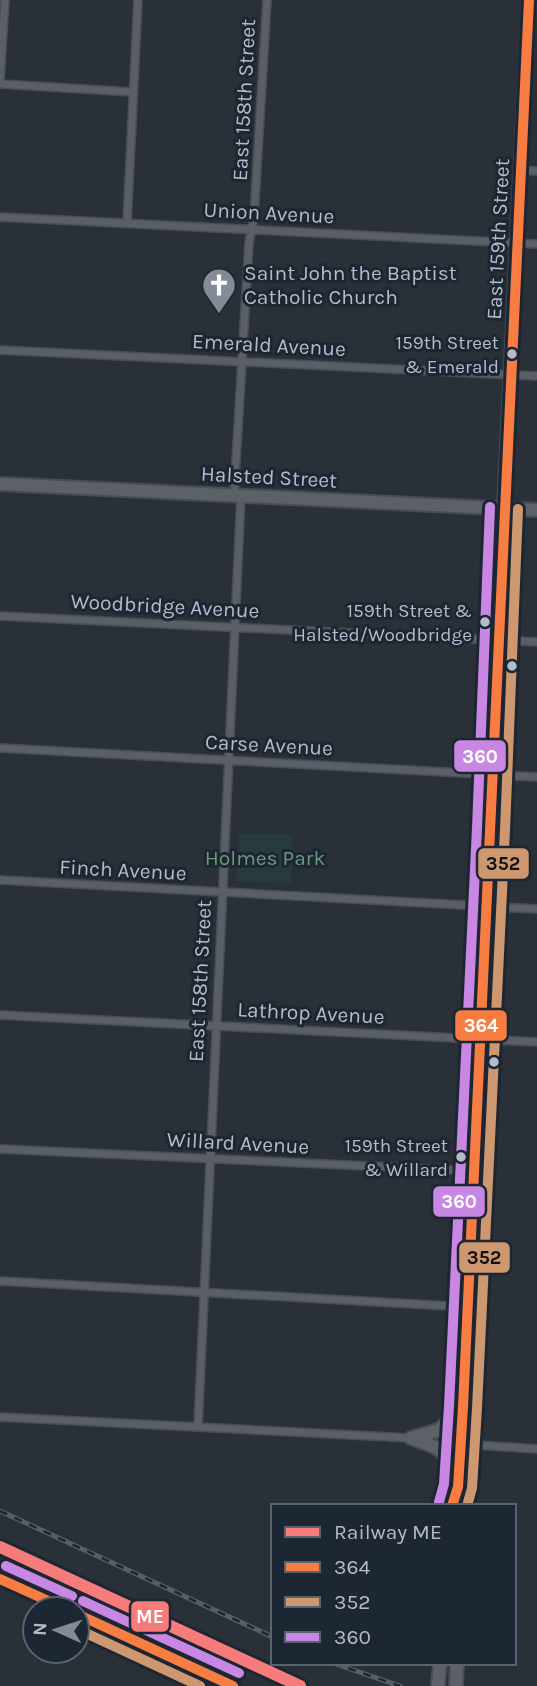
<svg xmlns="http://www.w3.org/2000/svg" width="537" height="1686" font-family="Karla,sans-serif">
	<rect width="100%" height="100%" fill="#2a3038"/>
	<path fill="#273a3e" d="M239,833L293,835L291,884L236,881Z"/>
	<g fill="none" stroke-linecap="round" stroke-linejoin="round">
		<g stroke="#484c53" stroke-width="10">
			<path id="minor" d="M0,79L5,0
				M0,84L133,92
				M521,170L537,171
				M0,217L537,244
				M127,223L138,0
				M0,350L537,376
				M234,495L249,243L254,217L267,0
				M0,616L537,642
				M0,748L537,777
				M0,880L537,909
				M0,1015L537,1042
				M0,1149L475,1171
				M0,1281L468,1307
				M0,1417L411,1438
				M198,1427L241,495
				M461,1444L537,1449
				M186,1686L188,1665"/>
		</g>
		<g stroke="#484c53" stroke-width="13">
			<path id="tertiary" d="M0,1579L66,1609
				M77,1614L233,1686"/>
		</g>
		<g stroke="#484c55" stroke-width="16">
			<path id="primary" d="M0,484L537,510
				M411,1438C446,1450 443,1449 457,1484
				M411,1438L439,1430L463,1407
				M461,1506L458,1487L491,829L504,508L529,0
				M438,1686L440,1663
				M456,1686L457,1663"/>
		</g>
		<use href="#minor" stroke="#5a5e66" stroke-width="7"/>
		<use href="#tertiary" stroke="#5a5e66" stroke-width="10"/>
		<use href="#primary" stroke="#5c6168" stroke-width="12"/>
		<g stroke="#595d64" stroke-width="5">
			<path id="rail" d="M0,1511L273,1637
				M333,1663L400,1686"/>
		</g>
		<use href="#rail" stroke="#1d2633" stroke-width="2.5" stroke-dasharray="8" stroke-linecap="butt"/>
		<g stroke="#1d2633" stroke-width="16">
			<path id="bus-1" d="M452,1506L458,1487L463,1407L529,0
				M0,1579L66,1609
				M77,1614L233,1686"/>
		</g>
		<g stroke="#1d2633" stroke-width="16">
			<path id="bus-2" d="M467,1506L472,1488L477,1408L505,830L518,509
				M77,1629L200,1686"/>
		</g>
		<g stroke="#1d2633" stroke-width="16">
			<path id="bus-3" d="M439,1502L444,1484L449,1406L477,828L490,507
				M6,1566L72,1596
				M83,1601L239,1673"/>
		</g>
		<use href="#bus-1" stroke="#f77d43" stroke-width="10"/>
		<use href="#bus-2" stroke="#cd976f" stroke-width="10"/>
		<use href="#bus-3" stroke="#c787e3" stroke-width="10"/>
		<g stroke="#1d2633" stroke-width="18">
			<path id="rail-1" d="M0,1547L300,1686"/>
		</g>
		<use href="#rail-1" stroke="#f67b7b" stroke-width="12"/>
	</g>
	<defs>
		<g id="church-pin" transform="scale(1.75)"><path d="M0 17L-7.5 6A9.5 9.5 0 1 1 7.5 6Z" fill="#848b96" stroke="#1d2633"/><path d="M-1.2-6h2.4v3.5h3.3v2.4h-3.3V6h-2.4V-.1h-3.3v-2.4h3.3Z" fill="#fff"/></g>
	</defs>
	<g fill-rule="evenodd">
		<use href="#church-pin" x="219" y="285"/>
	</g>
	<g fill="#b4bcc9" stroke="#1d2633" stroke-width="2.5">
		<circle cx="512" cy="354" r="6"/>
		<circle cx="485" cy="622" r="6"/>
		<circle cx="512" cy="666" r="6"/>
		<circle cx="494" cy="1062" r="6"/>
		<circle cx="461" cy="1157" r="6"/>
	</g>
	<g text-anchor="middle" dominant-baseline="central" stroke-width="6" stroke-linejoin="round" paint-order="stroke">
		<g font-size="19" fill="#b4bcc9" stroke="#1d2633" text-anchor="end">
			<text x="499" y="343">159th Street<tspan x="499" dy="24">&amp; Emerald</tspan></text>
			<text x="472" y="611">159th Street &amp;<tspan x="472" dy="24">Halsted/Woodbridge</tspan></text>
			<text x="448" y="1146">159th Street<tspan x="448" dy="24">&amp; Willard</tspan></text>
		</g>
		<g font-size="21" fill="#b4bcc9" stroke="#1d2633">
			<text transform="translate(244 100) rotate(-87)">East 158th Street</text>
			<text transform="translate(269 213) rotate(3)">Union Avenue</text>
			<text transform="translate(498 239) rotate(-87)">East 159th Street</text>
			<text transform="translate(269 345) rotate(3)">Emerald Avenue</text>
			<text transform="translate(269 477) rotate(3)">Halsted Street</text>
			<text transform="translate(165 606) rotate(3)">Woodbridge Avenue</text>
			<text transform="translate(269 745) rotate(3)">Carse Avenue</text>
			<text transform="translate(123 870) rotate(3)">Finch Avenue</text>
			<text transform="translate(200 981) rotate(-87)">East 158th Street</text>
			<text transform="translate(311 1013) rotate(3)">Lathrop Avenue</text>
			<text transform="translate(238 1143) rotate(3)">Willard Avenue</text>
		</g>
		<g font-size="21" fill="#b4bcc9" stroke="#1d2633" text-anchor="start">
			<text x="244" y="273">Saint John the Baptist<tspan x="244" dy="24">Catholic Church</tspan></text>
		</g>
		<g font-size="21" fill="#6b9a76" stroke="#1d2633">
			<text x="265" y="858">Holmes Park</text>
		</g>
	</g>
	<g stroke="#1d2633" stroke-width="2.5">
		<rect x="453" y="739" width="54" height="34" rx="7" fill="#c787e3"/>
		<rect x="477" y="847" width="53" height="33" rx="7" fill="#cd976f"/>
		<rect x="454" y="1009" width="54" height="33" rx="7" fill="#f77d43"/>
		<rect x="432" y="1185" width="54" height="33" rx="7" fill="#c787e3"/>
		<rect x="458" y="1241" width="53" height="33" rx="7" fill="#cd976f"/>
		<rect x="130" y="1600" width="40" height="33" rx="7" fill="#f67b7b"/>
	</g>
	<g font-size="19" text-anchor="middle" font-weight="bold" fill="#fff">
		<text x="480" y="763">360</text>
		<text x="481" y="1032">364</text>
		<text x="459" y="1208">360</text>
		<text x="150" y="1623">ME</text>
	</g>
	<g font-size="19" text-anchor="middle" font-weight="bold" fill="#111">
		<text x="503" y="870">352</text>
		<text x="484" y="1264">352</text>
	</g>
	<rect x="271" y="1504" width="245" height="161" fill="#1d2633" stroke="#59626f" stroke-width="2"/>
	<rect x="285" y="1527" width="35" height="10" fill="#f67b7b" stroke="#59626f" stroke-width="2"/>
	<text x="334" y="1539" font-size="21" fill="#b4bcc9">Railway ME</text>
	<rect x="285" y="1562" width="35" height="10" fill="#f77d43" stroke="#59626f" stroke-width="2"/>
	<text x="334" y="1574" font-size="21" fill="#b4bcc9">364</text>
	<rect x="285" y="1597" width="35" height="10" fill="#cd976f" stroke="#59626f" stroke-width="2"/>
	<text x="334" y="1609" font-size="21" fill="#b4bcc9">352</text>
	<rect x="285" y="1632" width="35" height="10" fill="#c787e3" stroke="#59626f" stroke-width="2"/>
	<text x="334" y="1644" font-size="21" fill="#b4bcc9">360</text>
	<g transform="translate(56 1630) rotate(273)"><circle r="33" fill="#1d2633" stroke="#59626f" stroke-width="2"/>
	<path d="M0-5L12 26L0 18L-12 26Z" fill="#848b96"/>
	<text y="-10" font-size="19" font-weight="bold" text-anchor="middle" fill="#b4bcc9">N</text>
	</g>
</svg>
